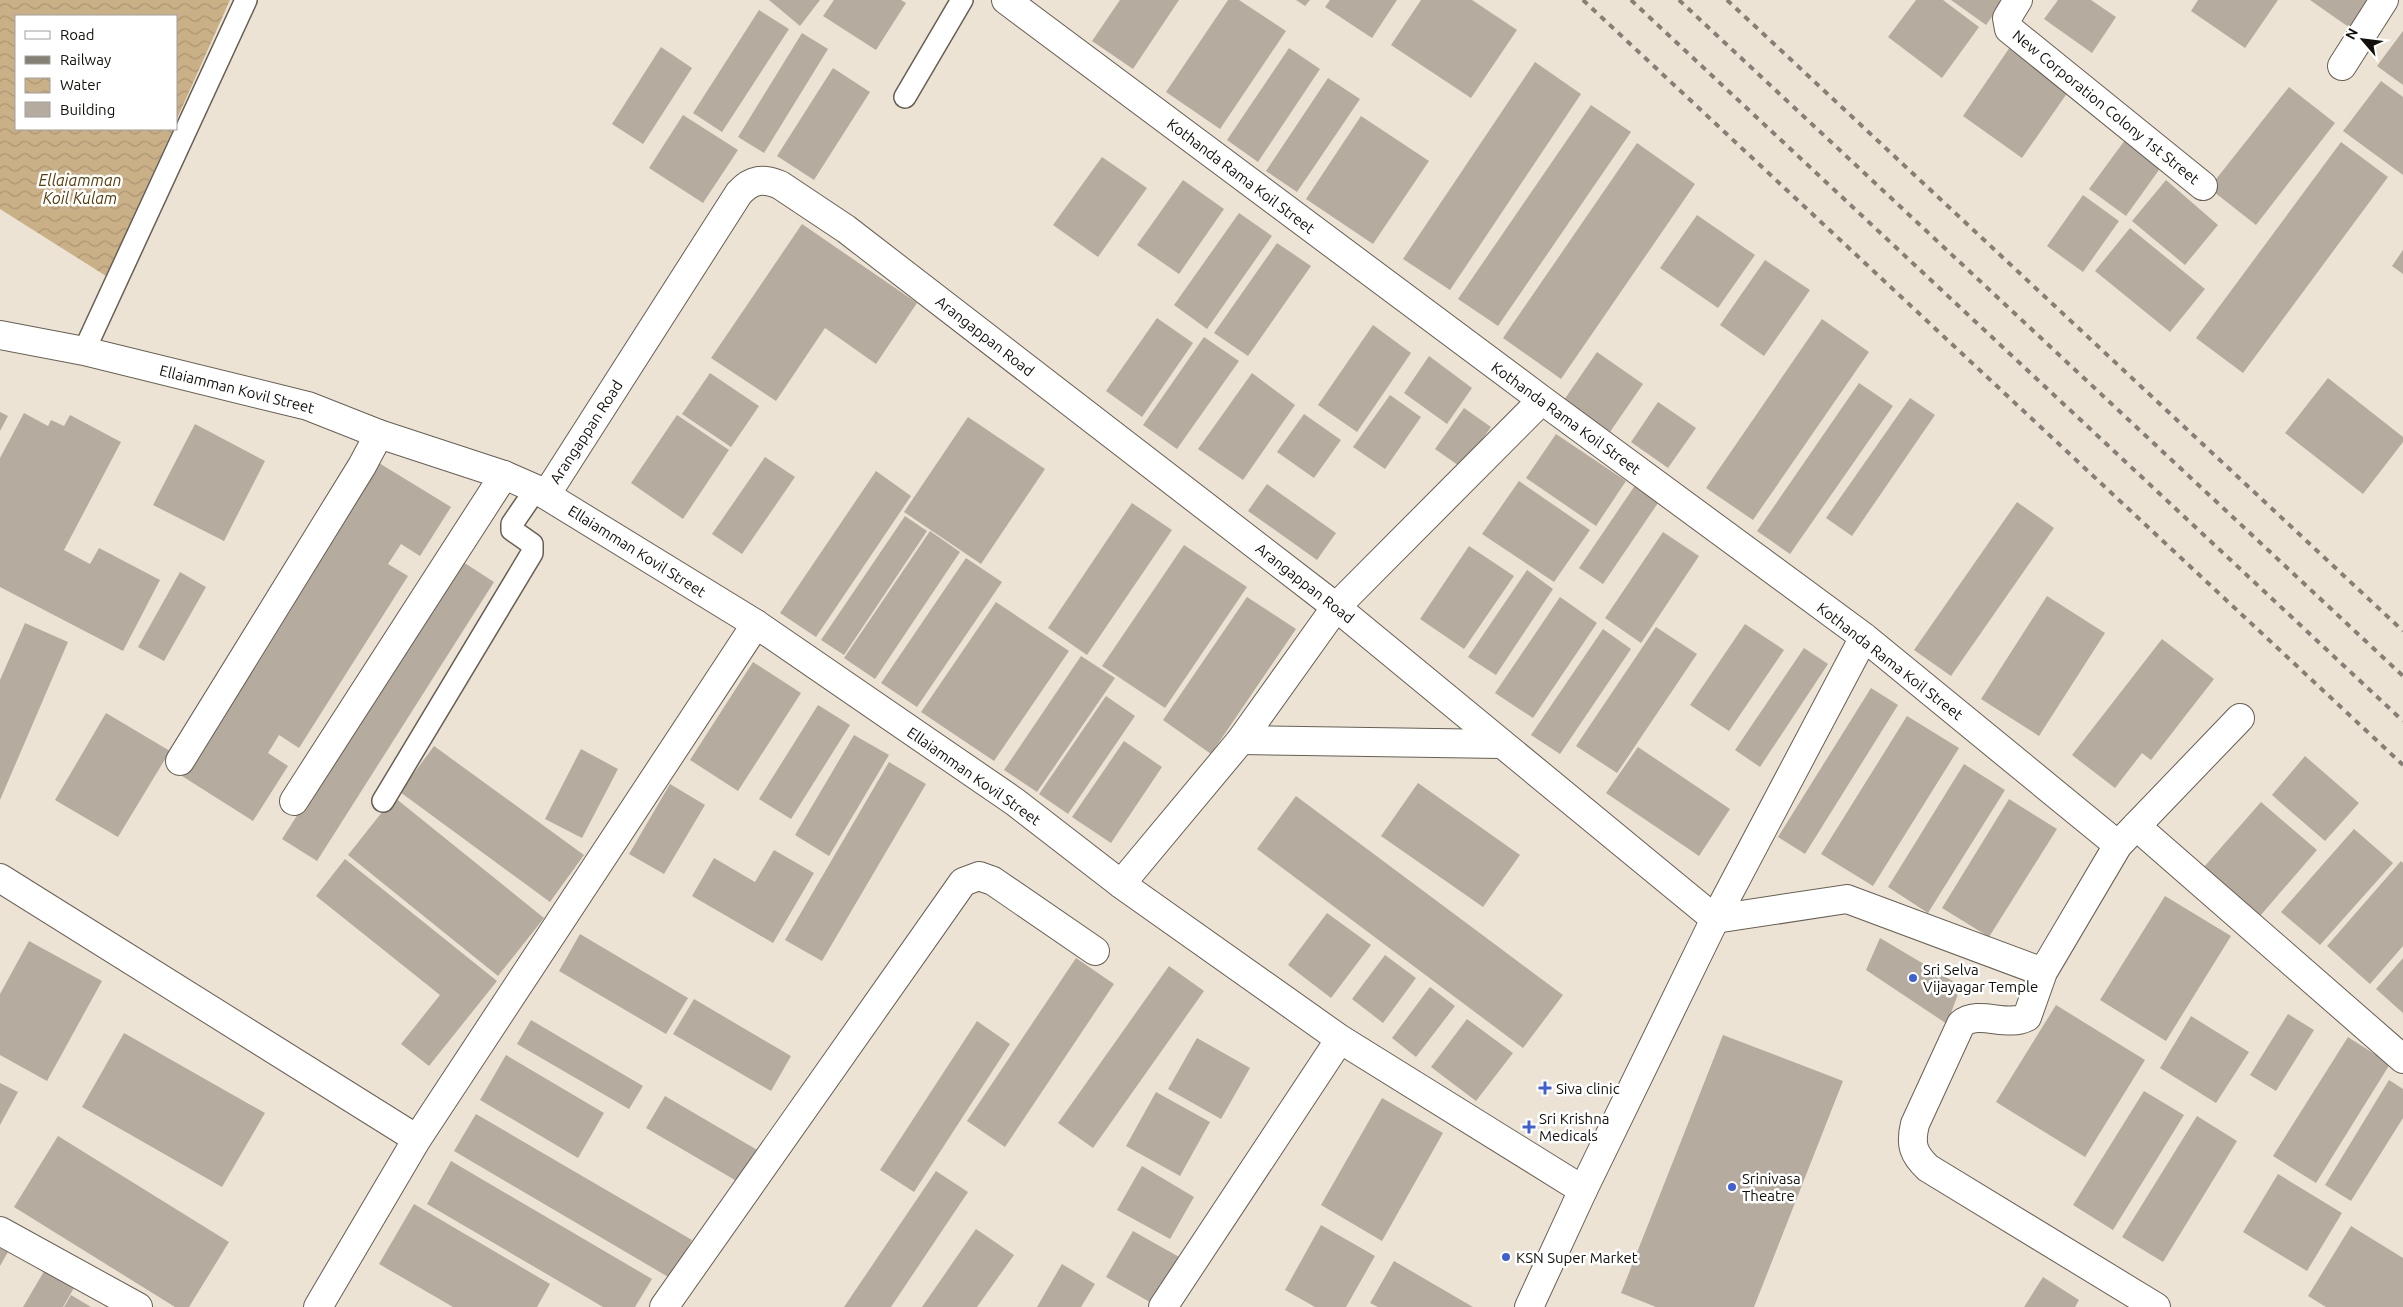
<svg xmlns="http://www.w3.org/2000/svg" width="2403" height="1307" font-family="Ubuntu,sans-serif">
	<defs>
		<pattern id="water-waves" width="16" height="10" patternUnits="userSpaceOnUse" patternTransform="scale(1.25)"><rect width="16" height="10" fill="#c9b087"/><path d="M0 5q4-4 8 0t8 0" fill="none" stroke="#ac9673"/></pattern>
	</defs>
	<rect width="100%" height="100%" fill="#ece3d4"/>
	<path fill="url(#water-waves)" d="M0,0H230L176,121V16H16V129H173L106,276L0,209Z"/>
	<path fill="#b5ac9f" d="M769,0H820L800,26Z
		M834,0H901L906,3L876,50L823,16Z
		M1120,0H1179L1133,69L1092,41Z
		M1228,0H1239L1286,31L1220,129L1166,92Z
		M1296,0H1310L1305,6Z
		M1330,0H1397L1372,38L1325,7Z
		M1421,0H1472L1517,30L1471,98L1391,45Z
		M1916,0H1943L1979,27L1942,78L1888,37Z
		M1951,0H2004L1986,25Z
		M2058,0H2091L2116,17L2092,53L2044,19Z
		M2198,0H2278L2245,48L2191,11Z
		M2310,0H2369L2350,28Z
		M759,10L789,29L722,132L693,113Z
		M2403,31V85L2377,66Z
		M802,33L828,49L764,153L738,137Z
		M661,47L692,68L643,144L612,124Z
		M2010,47L2070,89L2022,158L1963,116Z
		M1289,48L1320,69L1258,162L1227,140Z
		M1535,62L1581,94L1450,290L1403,259Z
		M833,68L870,92L814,180L777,156Z
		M1328,78L1360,99L1297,192L1266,171Z
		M2381,81L2403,97V175L2343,131Z
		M2289,87L2335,123L2256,225L2209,188Z
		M1591,105L1631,132L1498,326L1458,299Z
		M683,115L738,150L703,203L649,168Z
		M1361,116L1429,161L1373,244L1306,199Z
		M2128,136L2164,163L2126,216L2089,189Z
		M2341,142L2388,177L2243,373L2196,338Z
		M1637,143L1695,184L1561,379L1503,338Z
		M1102,157L1147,188L1098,257L1053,225Z
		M1183,180L1224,209L1179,274L1137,245Z
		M2166,180L2218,225L2185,265L2132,221Z
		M2083,195L2119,221L2083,272L2047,246Z
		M1239,213L1272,236L1207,329L1174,305Z
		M1697,215L1755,255L1718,308L1660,268Z
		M802,224L917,303L876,364L825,328L776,401L711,358Z
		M2130,228L2205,289L2170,332L2095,271Z
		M1277,243L1311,266L1248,356L1214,333Z
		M2403,250V274L2392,266Z
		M1765,260L1810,290L1764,356L1720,325Z
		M1157,318L1193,343L1142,417L1106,391Z
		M1822,319L1869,352L1753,520L1706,488Z
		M1373,325L1411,353L1357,432L1318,405Z
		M1204,337L1239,361L1177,449L1143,425Z
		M1597,352L1643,384L1610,432L1564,400Z
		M1429,356L1472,388L1447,424L1404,393Z
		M710,373L759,406L731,447L682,414Z
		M1252,373L1295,405L1243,480L1198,449Z
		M2328,378L2403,437V442L2363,494L2285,433Z
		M1859,383L1893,406L1790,554L1757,531Z
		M1390,395L1421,417L1385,469L1353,447Z
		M1910,398L1935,415L1852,536L1826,518Z
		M1658,402L1696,428L1668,468L1631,442Z
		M1464,408L1491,427L1462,468L1435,449Z
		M0,412L8,416L0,431Z
		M24,413L48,426L51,420L64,426L70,415L121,442L64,550L90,564L99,548L160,580L123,651L0,587V458Z
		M1304,414L1341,440L1314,478L1277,452Z
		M677,415L729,450L683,519L631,483Z
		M968,417L1045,469L981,564L904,512Z
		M195,424L265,461L224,541L153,505Z
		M1556,434L1626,481L1596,526L1526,478Z
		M765,457L795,477L742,554L712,534Z
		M379,463L451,507L420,556L401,544L388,564L408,576L299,748L279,735L268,753L288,766L253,821L182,776Z
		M876,471L911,496L816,637L780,613Z
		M1519,481L1590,530L1554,582L1482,534Z
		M1267,484L1336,533L1317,560L1248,511Z
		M1636,484L1660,500L1603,584L1579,568Z
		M2017,502L2054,528L1951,676L1914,650Z
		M1132,503L1172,530L1087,655L1048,628Z
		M905,516L927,531L844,655L821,640Z
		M930,531L960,552L875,679L844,658Z
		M1663,532L1699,556L1641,643L1605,618Z
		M1184,545L1247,587L1165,708L1102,666Z
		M1469,546L1514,576L1464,649L1420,619Z
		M966,558L1002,582L917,707L881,683Z
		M460,560L494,582L317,861L282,839Z
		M1527,570L1553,589L1496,675L1468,657Z
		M180,572L206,587L164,661L138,647Z
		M2047,596L2105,633L2039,736L1981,699Z
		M1247,597L1296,629L1211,754L1163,720Z
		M1560,597L1597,623L1533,718L1495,693Z
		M996,602L1069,651L994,761L921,712Z
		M25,623L68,642L0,800V680Z
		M1745,624L1784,650L1729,731L1690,705Z
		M1656,627L1697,654L1617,773L1576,746Z
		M1603,629L1631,649L1560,754L1531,735Z
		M2162,639L2214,679L2151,760L2142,753L2115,788L2072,755Z
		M1804,648L1828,664L1760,767L1735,750Z
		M1081,656L1115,678L1037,792L1004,770Z
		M753,662L801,693L738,791L690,760Z
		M1871,688L1898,705L1805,854L1778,837Z
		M1106,696L1135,716L1068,814L1039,794Z
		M818,705L850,725L791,819L759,799Z
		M106,713L170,751L118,837L55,800Z
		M1907,716L1959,748L1873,886L1821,854Z
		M854,735L889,755L829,856L795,835Z
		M1124,741L1162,767L1111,843L1072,817Z
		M434,746L584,855L550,902L400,792Z
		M1638,747L1730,809L1699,856L1606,793Z
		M581,749L618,769L582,838L545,819Z
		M2305,756L2359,803L2325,841L2272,795Z
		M889,762L926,784L822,961L785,940Z
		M1964,764L2005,790L1928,913L1888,887Z
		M1418,783L1520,855L1483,907L1381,836Z
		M670,784L705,805L664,874L629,854Z
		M1296,796L1563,995L1523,1048L1257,849Z
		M394,797L544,918L498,976L348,855Z
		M2009,799L2057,829L1989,937L1942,908Z
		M2261,802L2317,850L2260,916L2204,867Z
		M2354,829L2393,863L2320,945L2281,912Z
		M774,850L814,873L773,943L692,896L714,858L755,882Z
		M345,859L497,981L429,1066L401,1044L440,995L316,896Z
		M2401,861L2403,863V946L2370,984L2327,946Z
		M2165,896L2231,936L2166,1041L2100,1000Z
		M1327,913L1371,945L1331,998L1288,965Z
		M580,934L688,998L666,1034L559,971Z
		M1880,938L1961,986L1947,1024L1866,970Z
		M29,941L102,981L47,1081L0,1055V994Z
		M1385,955L1416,978L1383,1023L1352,999Z
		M1076,958L1114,984L1005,1147L967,1121Z
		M2403,958V1013L2376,989Z
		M1169,966L1204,991L1093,1148L1058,1123Z
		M1430,987L1455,1006L1416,1057L1392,1038Z
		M694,999L791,1056L771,1091L673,1034Z
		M2056,1005L2145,1060L2085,1157L1996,1102Z
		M2288,1014L2314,1030L2276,1091L2250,1075Z
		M2191,1016L2249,1052L2216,1103L2160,1068Z
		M1467,1019L1513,1053L1476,1101L1431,1067Z
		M531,1020L643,1086L629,1109L517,1044Z
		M977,1021L1010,1044L914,1192L880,1170Z
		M124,1033L265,1113L222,1187L82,1107Z
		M1723,1035L1843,1081L1754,1307H1656L1621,1293Z
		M2348,1037L2390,1064L2316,1183L2273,1156Z
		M1197,1038L1250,1068L1221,1119L1168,1089Z
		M506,1055L604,1113L578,1158L480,1100Z
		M2389,1080L2403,1089V1118L2351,1201L2325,1185Z
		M0,1083L18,1092L0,1125Z
		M2144,1091L2184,1115L2113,1230L2073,1205Z
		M1156,1092L1210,1122L1180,1176L1126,1146Z
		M665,1096L759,1151L740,1183L646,1128Z
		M1382,1098L1443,1133L1382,1241L1321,1205Z
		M476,1114L692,1240L670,1278L454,1151Z
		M2197,1116L2237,1141L2163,1262L2122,1237Z
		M58,1136L229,1242L189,1307H175L14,1207Z
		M451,1161L652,1279L635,1307H603L427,1204Z
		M1142,1166L1194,1197L1170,1239L1117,1210Z
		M936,1171L968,1192L891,1307H844Z
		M2278,1174L2342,1213L2307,1271L2243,1232Z
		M414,1204L550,1284L537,1307H453L379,1264Z
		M1321,1225L1375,1256L1346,1307H1315L1285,1290Z
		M2351,1226L2403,1258V1307H2326L2308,1296Z
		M976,1229L1014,1255L977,1307H922Z
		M1133,1231L1181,1258L1155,1305L1106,1277Z
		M0,1248L8,1252L0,1266Z
		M1394,1261L1473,1307H1378L1370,1303Z
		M1062,1264L1095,1284L1081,1307H1037Z
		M46,1268L75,1286L63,1307H23Z
		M2043,1277L2079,1300L2075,1307H2024Z
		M71,1295L91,1307H64Z"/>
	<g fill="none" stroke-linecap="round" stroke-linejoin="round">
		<g stroke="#675f53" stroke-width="24">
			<path id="lane" d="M905,97L962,0
				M84,351L246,0
				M383,801L532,553V544L512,530V524L536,489"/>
		</g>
		<g stroke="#675f53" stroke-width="30">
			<path id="street" d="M1006,0L1542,400L1864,637L2118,845
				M2018,0L2007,18L2009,29L2203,186
				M2342,66L2384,0
				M546,495L739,193C752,179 763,178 780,185L846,229L1336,607L1542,400
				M1241,740L1501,744
				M180,761L362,466L379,434
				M294,801L504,475
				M2136,826L2403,1059
				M0,878L417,1139
				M1121,884L1340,1039L1583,1190
				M1715,919L1847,899L2043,972L2118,845L2240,718
				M1715,919L1864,637
				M2043,972L2027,1017C2006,1028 1979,1009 1961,1024L1915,1124C1910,1144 1913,1154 1928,1168L2156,1307
				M0,1231L138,1307
				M318,1307L417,1139L756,624
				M664,1307L963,882L979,876L993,881L1095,951
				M1163,1307L1340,1039"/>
		</g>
		<g stroke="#675f53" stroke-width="30">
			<path id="secondary" d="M0,335L84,351L308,406L379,434L504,475L536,489L756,624L1015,802L1121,884L1241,740L1336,607L1715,919L1583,1190L1529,1307"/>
		</g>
		<use href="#lane" stroke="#fff" stroke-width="21"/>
		<use href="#street" stroke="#fff" stroke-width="28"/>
		<use href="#secondary" stroke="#fff" stroke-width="28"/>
		<path stroke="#857f75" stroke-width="4" stroke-dasharray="6 6" stroke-linecap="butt" d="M1583,0L2403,765
			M1631,0L2403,721
			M1679,0L2403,676
			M1727,0L2403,631"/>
	</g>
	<g fill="#3f60d2" stroke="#fff" stroke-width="2">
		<circle cx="1913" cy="978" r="5"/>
		<path d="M1542.5 1080.5h5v5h5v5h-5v5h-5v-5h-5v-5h5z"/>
		<path d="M1526.5 1119.5h5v5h5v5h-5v5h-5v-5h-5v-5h5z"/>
		<circle cx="1732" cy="1187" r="5"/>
		<circle cx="1506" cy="1257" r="5"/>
	</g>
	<g text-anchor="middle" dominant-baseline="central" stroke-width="5" stroke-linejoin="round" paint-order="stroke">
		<g font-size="15" fill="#13100b" stroke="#fff">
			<text transform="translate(2106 107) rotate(39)">New Corporation Colony 1st Street</text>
			<text transform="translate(1241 176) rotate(37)">Kothanda Rama Koil Street</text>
			<text transform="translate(985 336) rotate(38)">Arangappan Road</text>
			<text transform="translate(237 389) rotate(14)">Ellaiamman Kovil Street</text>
			<text transform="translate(1566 418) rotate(36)">Kothanda Rama Koil Street</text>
			<text transform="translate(586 432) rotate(-57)">Arangappan Road</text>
			<text transform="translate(637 551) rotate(32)">Ellaiamman Kovil Street</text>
			<text transform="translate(1305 583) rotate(38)">Arangappan Road</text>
			<text transform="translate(1890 661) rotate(38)">Kothanda Rama Koil Street</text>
			<text transform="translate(974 776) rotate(35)">Ellaiamman Kovil Street</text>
		</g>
		<g font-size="15" fill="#13100b" stroke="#fff" text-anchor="start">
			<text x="1923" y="969">Sri Selva<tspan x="1923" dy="17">Vijayagar Temple</tspan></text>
			<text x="1556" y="1088">Siva clinic</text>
			<text x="1539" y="1118">Sri Krishna<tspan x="1539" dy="17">Medicals</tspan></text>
			<text x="1742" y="1178">Srinivasa<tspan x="1742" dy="17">Theatre</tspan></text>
			<text x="1516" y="1257">KSN Super Market</text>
		</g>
		<g font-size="16" font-style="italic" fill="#593e0a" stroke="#fff">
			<text x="80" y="180">Ellaiamman<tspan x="80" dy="18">Koil Kulam</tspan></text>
		</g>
	</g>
	<rect x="15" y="15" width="162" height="115" fill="#ffffff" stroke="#a19f9d"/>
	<rect x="25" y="31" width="25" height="8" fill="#ffffff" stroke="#a19f9d"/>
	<text x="60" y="40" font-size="15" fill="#13100b">Road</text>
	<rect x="25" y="56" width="25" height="8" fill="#857f75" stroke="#a19f9d"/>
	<text x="60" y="65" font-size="15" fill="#13100b">Railway</text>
	<rect x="25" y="78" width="25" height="15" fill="url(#water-waves)" stroke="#a19f9d"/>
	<text x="60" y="90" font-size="15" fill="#13100b">Water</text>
	<rect x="25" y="102" width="25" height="15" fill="#b5ac9f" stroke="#a19f9d"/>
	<text x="60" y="115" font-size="15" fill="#13100b">Building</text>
	<g transform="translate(2363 40) rotate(298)" stroke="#ffffff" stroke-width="4" paint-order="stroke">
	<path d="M0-4L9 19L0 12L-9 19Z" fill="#13100b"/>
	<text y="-8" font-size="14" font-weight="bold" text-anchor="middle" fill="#13100b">N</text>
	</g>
</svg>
